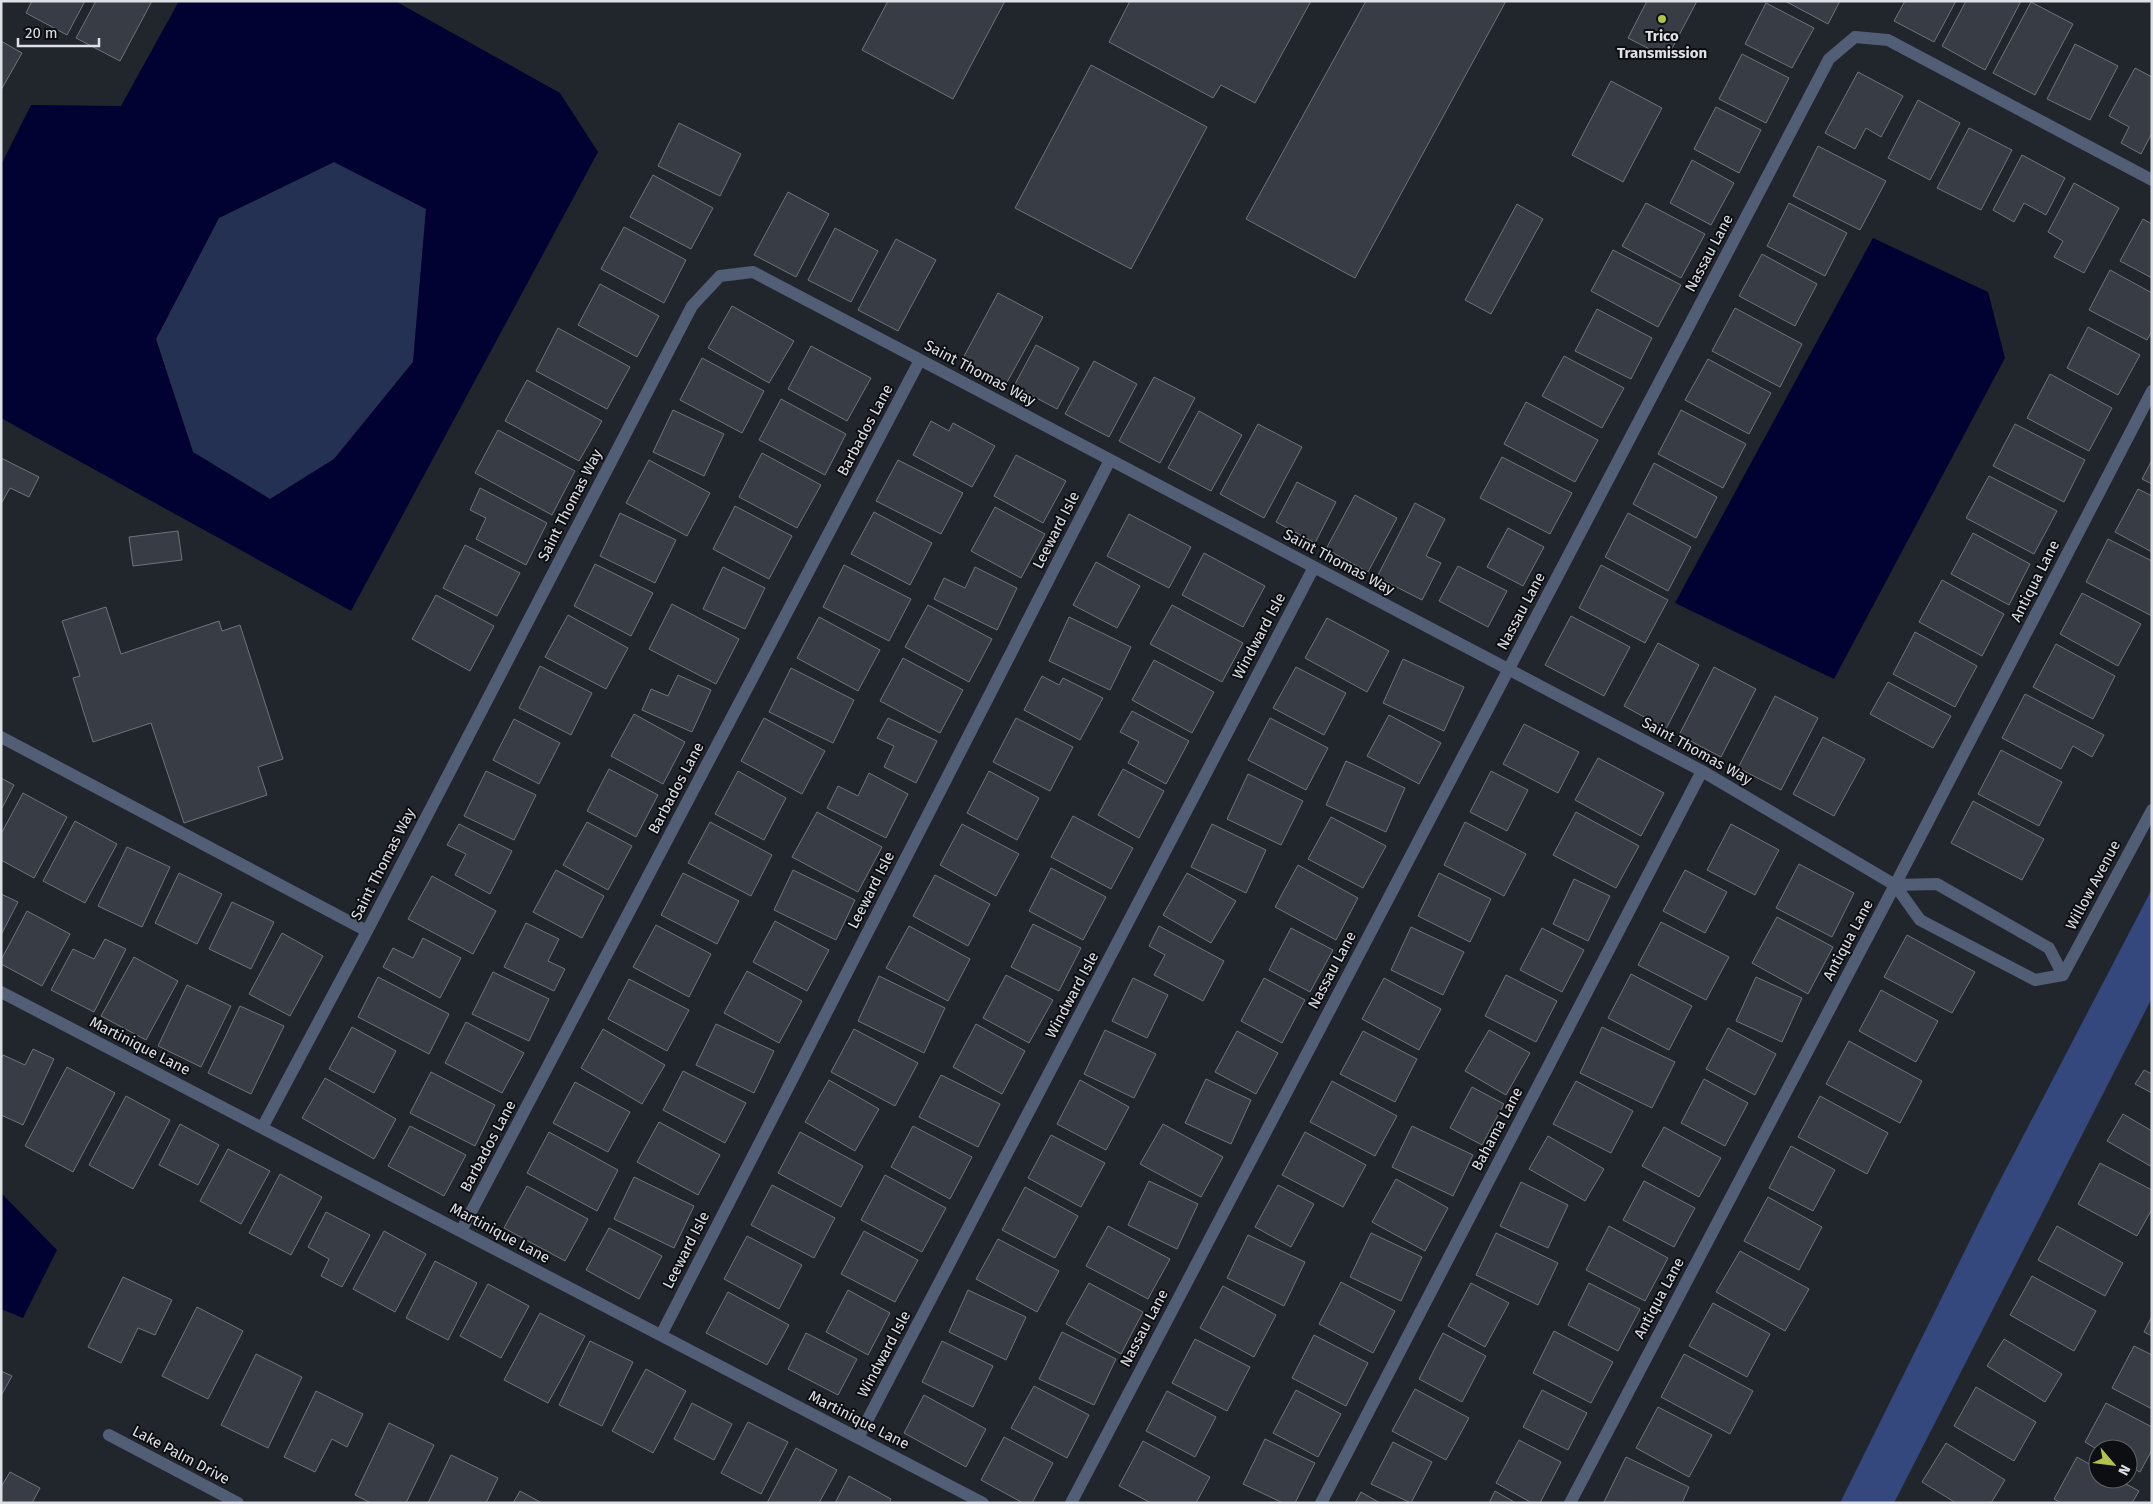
<svg xmlns="http://www.w3.org/2000/svg" width="2153" height="1504" font-family="'Fira Sans',sans-serif">
	<rect width="100%" height="100%" fill="#21252c"/>
	<path fill="#243153" d="M334,162L426,209L413,362L334,459L270,499L193,452L156,339L219,218Z"/>
	<path fill="#34487e" d="M2152,889V998L1894,1503H1840L1994,1192Z"/>
	<path fill="#010232" fill-rule="evenodd" d="M179,1H395L560,93L598,152L351,611L1,418V165L31,105L121,106ZM334,162L426,209L413,362L334,459L270,499L193,452L156,339L219,218Z
		M1873,238L1988,292L2005,358L1834,679L1675,603Z
		M1,1193L57,1250L23,1318L1,1309Z"/>
	<path fill="#383c44" stroke="#6f737c" d="M32,1H85L67,35L26,13Z
		M96,1H152L120,61L76,38Z
		M888,1H1005L953,99L862,50Z
		M1130,1H1311L1255,103L1221,85L1213,98L1109,42Z
		M1366,1H1506L1355,278L1246,219Z
		M1647,1H1697L1667,58L1628,38Z
		M1785,1H1840L1828,24Z
		M1905,1H1956L1934,42L1894,21Z
		M1966,1H2021L1985,70L1942,46Z
		M2031,2L2073,24L2035,95L1993,73Z
		M1766,3L1814,28L1792,68L1745,44Z
		M1,41L22,53L1,90Z
		M2075,44L2118,66L2090,120L2047,99Z
		M1742,54L1789,78L1766,123L1719,99Z
		M1091,65L1207,127L1131,269L1015,208Z
		M2135,68L2152,77V133L2141,154L2121,143L2129,127L2109,116Z
		M1858,72L1903,96L1881,137L1866,128L1855,149L1825,133Z
		M1611,81L1662,108L1623,182L1572,155Z
		M1918,100L1960,123L1930,180L1888,158Z
		M1716,107L1761,130L1739,173L1694,149Z
		M679,123L741,154L720,196L658,166Z
		M1969,128L2012,150L1981,210L1937,188Z
		M1818,146L1886,181L1860,230L1793,196Z
		M2022,155L2065,178L2046,215L2024,203L2014,222L1993,210Z
		M1692,160L1734,183L1711,225L1670,203Z
		M653,175L713,208L691,249L630,217Z
		M2074,183L2119,208L2084,273L2054,257L2063,241L2048,232Z
		M788,192L829,214L796,277L754,255Z
		M1646,203L1705,234L1681,278L1622,246Z
		M1789,203L1847,233L1825,276L1767,246Z
		M1517,204L1543,219L1491,314L1465,300Z
		M2143,219L2152,224V278L2120,261Z
		M624,227L686,260L664,303L601,269Z
		M835,228L878,251L851,302L808,280Z
		M896,239L936,260L898,331L858,310Z
		M1613,250L1681,285L1658,327L1591,291Z
		M1762,254L1817,284L1795,326L1739,296Z
		M2110,270L2152,293V331L2147,340L2089,310Z
		M600,284L659,316L637,357L578,325Z
		M998,293L1043,317L1006,384L962,360Z
		M732,306L794,341L769,383L708,348Z
		M1735,308L1802,344L1780,387L1712,351Z
		M1597,309L1652,338L1631,379L1575,351Z
		M2088,327L2140,355L2118,395L2067,368Z
		M558,328L630,367L607,409L536,371Z
		M1036,345L1079,368L1057,409L1014,386Z
		M811,346L871,378L847,421L788,389Z
		M1564,356L1624,388L1602,428L1542,396Z
		M702,358L764,391L742,433L680,400Z
		M1708,359L1771,393L1749,434L1685,400Z
		M1094,361L1137,384L1109,437L1065,414Z
		M2050,374L2112,408L2089,451L2027,418Z
		M1154,377L1195,398L1160,463L1119,441Z
		M527,380L602,421L579,461L505,421Z
		M781,399L846,434L825,475L759,440Z
		M1526,402L1598,440L1575,482L1504,444Z
		M673,410L724,434L704,476L653,452Z
		M1681,410L1746,444L1723,488L1658,454Z
		M1199,411L1242,435L1211,491L1168,468Z
		M931,421L949,431L953,423L995,446L972,487L913,455Z
		M1258,424L1302,447L1264,518L1220,494Z
		M2015,424L2085,460L2064,502L1993,466Z
		M498,430L575,471L552,515L475,473Z
		M762,453L821,485L797,528L739,497Z
		M1016,455L1066,481L1043,523L994,496Z
		M1502,457L1572,493L1550,534L1480,498Z
		M1,458L39,477L29,497L10,488L1,504Z
		M649,460L710,493L687,536L626,503Z
		M898,460L963,493L941,534L876,501Z
		M2152,460V484L2142,479Z
		M1654,463L1717,497L1696,538L1633,504Z
		M1989,476L2057,511L2034,554L1966,518Z
		M1297,482L1336,502L1315,543L1276,522Z
		M480,488L547,523L526,565L476,539L486,518L470,510Z
		M2138,489L2152,496V552L2115,532Z
		M1355,495L1397,518L1368,572L1326,549Z
		M1415,503L1445,519L1426,556L1441,563L1422,600L1377,577Z
		M735,506L792,536L769,579L713,549Z
		M995,507L1045,534L1021,578L971,551Z
		M874,512L932,543L910,585L851,554Z
		M620,513L676,540L655,583L600,556Z
		M1628,513L1691,547L1668,591L1605,557Z
		M1129,514L1191,547L1169,588L1107,556Z
		M1508,528L1544,547L1523,586L1487,567Z
		M178,531L182,560L133,566L129,537Z
		M1973,533L2030,564L2009,605L1951,574Z
		M2108,539L2152,561V616L2086,582Z
		M465,545L520,573L497,616L443,588Z
		M1204,553L1265,586L1243,627L1182,595Z
		M1096,562L1140,586L1117,628L1073,605Z
		M595,564L653,593L631,636L574,606Z
		M844,565L911,599L889,641L823,607Z
		M1601,565L1668,600L1645,643L1579,608Z
		M1458,566L1507,591L1488,627L1439,601Z
		M723,567L765,588L745,629L703,609Z
		M975,567L1017,588L997,630L934,599L944,578L965,588Z
		M1942,580L2004,614L1982,656L1919,622Z
		M2082,593L2141,624L2118,666L2060,634Z
		M436,595L494,626L470,671L412,639Z
		M672,604L739,639L716,684L649,649Z
		M928,605L992,639L969,682L905,647Z
		M1172,605L1243,643L1222,682L1150,644Z
		M106,607L121,654L219,621L222,631L240,625L283,759L258,767L267,795L184,823L151,723L93,742L73,678L80,676L62,621Z
		M568,615L628,648L606,689L545,657Z
		M1571,616L1630,647L1604,696L1545,665Z
		M819,617L880,650L858,691L797,658Z
		M1069,617L1131,647L1110,690L1049,661Z
		M1327,618L1389,651L1367,692L1305,658Z
		M1915,632L1977,666L1955,707L1893,674Z
		M1658,643L1699,665L1666,729L1624,706Z
		M2056,644L2115,676L2093,719L2033,687Z
		M903,658L963,690L940,733L880,701Z
		M1403,659L1464,687L1444,731L1383,703Z
		M1154,660L1214,692L1192,733L1132,700Z
		M540,666L592,693L571,735L519,708Z
		M1296,667L1346,693L1324,735L1273,708Z
		M1714,667L1756,689L1721,757L1679,735Z
		M791,668L854,700L833,743L769,712Z
		M678,675L711,690L692,732L642,710L651,689L668,696Z
		M1042,676L1059,685L1063,678L1103,698L1080,740L1024,710Z
		M1888,682L1951,716L1933,748L1870,714Z
		M2025,694L2104,735L2092,757L2073,746L2061,769L2002,738Z
		M1775,696L1818,718L1781,790L1738,768Z
		M1132,711L1189,741L1166,784L1128,763L1139,742L1120,732Z
		M634,714L685,742L663,784L611,756Z
		M1389,715L1441,743L1419,784L1367,756Z
		M764,718L825,751L802,794L741,761Z
		M888,718L937,741L916,783L884,767L894,746L877,738Z
		M1016,718L1073,747L1050,791L993,762Z
		M1270,718L1328,748L1306,790L1248,760Z
		M514,719L560,743L539,784L493,760Z
		M1524,724L1579,752L1558,793L1503,764Z
		M1823,737L1865,759L1834,816L1793,794Z
		M2001,750L2062,782L2039,826L1978,794Z
		M1598,758L1664,793L1641,836L1575,800Z
		M1346,761L1405,788L1386,832L1326,805Z
		M609,769L658,795L636,837L587,811Z
		M1123,769L1164,791L1139,838L1098,815Z
		M486,771L536,795L514,840L464,816Z
		M738,771L786,798L764,840L715,814Z
		M989,771L1039,798L1017,840L967,813Z
		M1491,771L1528,790L1507,831L1470,812Z
		M869,773L908,794L886,838L827,808L838,786L858,796Z
		M1248,774L1303,801L1281,845L1227,819Z
		M1,778L14,785L1,810Z
		M23,793L67,817L34,878L1,860V834Z
		M1973,801L2044,839L2022,880L1951,843Z
		M817,812L882,847L858,892L792,857Z
		M1576,812L1639,846L1616,888L1553,855Z
		M1073,816L1133,848L1111,889L1051,857Z
		M1331,817L1386,846L1363,888L1308,859Z
		M75,821L117,844L85,903L43,881Z
		M587,822L632,846L608,890L563,865Z
		M710,822L772,855L751,896L688,863Z
		M1465,822L1526,854L1504,896L1444,865Z
		M459,824L512,851L490,894L455,875L466,854L447,845Z
		M962,824L1019,854L996,896L940,865Z
		M1212,824L1266,850L1246,893L1191,867Z
		M1731,824L1779,850L1755,895L1707,870Z
		M127,847L170,867L142,927L98,906Z
		M1799,864L1854,893L1832,937L1776,908Z
		M1298,865L1358,898L1336,940L1275,907Z
		M1051,868L1106,897L1083,940L1029,911Z
		M556,870L604,896L582,938L533,912Z
		M793,870L855,900L836,940L774,910Z
		M1685,870L1727,892L1705,933L1663,911Z
		M179,873L222,894L197,944L155,923Z
		M683,873L739,901L717,944L661,915Z
		M1187,873L1236,901L1211,943L1163,915Z
		M1439,873L1491,899L1470,942L1418,916Z
		M935,875L990,904L968,946L913,916Z
		M432,876L496,911L473,954L408,919Z
		M1574,879L1610,896L1588,941L1553,924Z
		M1,894L18,902L1,935Z
		M232,902L274,922L251,969L209,949Z
		M27,911L70,934L42,986L1,964V960Z
		M1777,917L1833,947L1808,994L1752,963Z
		M775,921L829,950L807,991L753,962Z
		M1661,922L1729,957L1706,1000L1638,965Z
		M526,923L559,939L548,961L565,969L554,991L504,967Z
		M1033,924L1081,948L1059,991L1011,967Z
		M656,925L711,954L689,997L633,967Z
		M909,926L970,959L948,1001L886,968Z
		M1159,926L1224,961L1203,1001L1154,975L1165,955L1149,946Z
		M1411,927L1464,952L1443,995L1391,970Z
		M1291,928L1333,950L1310,992L1269,970Z
		M1542,928L1584,950L1562,992L1520,970Z
		M282,933L323,956L290,1016L249,994Z
		M1907,935L1975,972L1952,1013L1884,977Z
		M423,938L461,958L440,998L383,967L393,948L413,958Z
		M105,939L126,949L94,1012L51,990L73,949L94,959Z
		M134,957L178,981L146,1040L101,1016Z
		M747,971L802,1001L779,1043L724,1013Z
		M493,972L549,999L529,1041L472,1014Z
		M1631,974L1692,1006L1669,1050L1608,1018Z
		M1006,975L1053,1000L1029,1043L983,1018Z
		M1506,975L1557,1001L1536,1042L1485,1016Z
		M879,976L945,1008L924,1053L858,1021Z
		M378,977L449,1014L429,1054L358,1017Z
		M1756,977L1802,998L1782,1042L1736,1021Z
		M1133,978L1168,995L1147,1038L1112,1021Z
		M1264,978L1305,1000L1282,1043L1241,1021Z
		M1384,978L1441,1009L1419,1050L1362,1019Z
		M629,979L689,1010L667,1051L608,1019Z
		M187,985L231,1006L201,1067L158,1046Z
		M1881,990L1938,1021L1916,1062L1859,1031Z
		M240,1006L284,1026L251,1094L208,1073Z
		M466,1022L524,1053L502,1093L445,1063Z
		M716,1024L774,1051L754,1093L696,1065Z
		M976,1024L1025,1051L1002,1094L953,1067Z
		M352,1027L396,1051L374,1093L329,1069Z
		M1602,1027L1675,1062L1652,1108L1580,1073Z
		M1728,1028L1776,1054L1755,1095L1706,1069Z
		M603,1029L665,1065L642,1104L581,1068Z
		M854,1029L918,1063L895,1106L831,1072Z
		M1105,1030L1156,1054L1134,1098L1084,1074Z
		M1489,1030L1530,1053L1506,1095L1465,1071Z
		M1237,1031L1278,1053L1256,1094L1215,1072Z
		M1363,1031L1417,1059L1395,1102L1340,1074Z
		M1849,1041L1922,1081L1900,1123L1826,1084Z
		M33,1049L54,1059L23,1125L1,1115V1059L3,1055L25,1065Z
		M67,1067L115,1093L73,1172L25,1146Z
		M2144,1070L2152,1074V1093L2135,1084Z
		M683,1071L746,1103L725,1143L663,1110Z
		M431,1072L495,1105L475,1146L410,1113Z
		M941,1075L1000,1104L978,1147L919,1117Z
		M325,1078L396,1119L374,1159L302,1118Z
		M1206,1079L1251,1100L1231,1144L1185,1123Z
		M1704,1079L1748,1103L1725,1146L1681,1123Z
		M829,1080L879,1109L855,1151L805,1122Z
		M1080,1080L1129,1107L1106,1150L1057,1124Z
		M1332,1081L1397,1116L1375,1156L1310,1122Z
		M1576,1081L1633,1111L1611,1153L1553,1124Z
		M575,1082L630,1112L608,1152L553,1123Z
		M1472,1087L1504,1104L1482,1145L1450,1128Z
		M126,1096L170,1120L133,1189L89,1165Z
		M1820,1096L1888,1133L1867,1174L1798,1137Z
		M2123,1114L2152,1131V1167L2107,1141Z
		M659,1122L720,1155L698,1195L637,1162Z
		M180,1124L219,1145L198,1185L159,1165Z
		M1163,1124L1223,1157L1201,1197L1140,1164Z
		M410,1126L466,1155L444,1196L388,1166Z
		M913,1126L972,1157L950,1199L891,1167Z
		M1412,1126L1473,1155L1453,1196L1392,1167Z
		M1664,1127L1721,1158L1699,1197L1642,1166Z
		M549,1132L618,1170L597,1211L527,1173Z
		M800,1132L863,1166L841,1207L778,1173Z
		M1305,1132L1366,1165L1343,1207L1282,1175Z
		M1051,1135L1105,1163L1081,1207L1028,1178Z
		M1548,1136L1604,1169L1585,1201L1529,1169Z
		M1791,1146L1835,1170L1813,1211L1769,1188Z
		M228,1149L270,1171L241,1224L200,1201Z
		M2100,1163L2152,1190V1209L2137,1236L2078,1204Z
		M280,1174L322,1197L291,1255L249,1233Z
		M885,1175L946,1208L922,1252L861,1220Z
		M634,1177L694,1206L674,1248L614,1219Z
		M1396,1179L1448,1208L1425,1251L1372,1222Z
		M1149,1181L1198,1204L1177,1249L1128,1225Z
		M1644,1181L1695,1208L1674,1247L1623,1220Z
		M1521,1182L1568,1205L1548,1248L1500,1226Z
		M772,1185L835,1218L814,1258L751,1225Z
		M1278,1185L1314,1204L1291,1247L1255,1227Z
		M527,1186L588,1219L565,1261L504,1228Z
		M1025,1187L1078,1216L1055,1258L1002,1230Z
		M1768,1197L1822,1227L1799,1270L1744,1241Z
		M326,1212L370,1235L342,1287L321,1276L329,1259L308,1247Z
		M1108,1226L1170,1259L1148,1299L1086,1266Z
		M1609,1226L1668,1258L1645,1301L1586,1270Z
		M2057,1226L2123,1263L2105,1296L2038,1260Z
		M609,1228L662,1256L639,1299L586,1270Z
		M384,1231L426,1254L395,1312L353,1289Z
		M864,1231L918,1260L895,1302L841,1274Z
		M1371,1233L1422,1257L1401,1301L1350,1277Z
		M1496,1233L1558,1263L1538,1305L1476,1275Z
		M1248,1235L1305,1262L1284,1306L1227,1278Z
		M747,1236L802,1265L779,1309L724,1279Z
		M998,1239L1059,1271L1037,1312L976,1279Z
		M1740,1251L1809,1289L1785,1331L1716,1292Z
		M435,1261L477,1283L448,1340L406,1318Z
		M2032,1276L2096,1311L2074,1351L2010,1315Z
		M123,1277L172,1300L155,1335L138,1328L121,1363L88,1347Z
		M1341,1282L1395,1311L1373,1353L1319,1324Z
		M1089,1283L1143,1312L1121,1354L1066,1324Z
		M1471,1283L1509,1303L1485,1347L1448,1326Z
		M1589,1283L1640,1309L1618,1351L1568,1325Z
		M488,1284L529,1306L501,1358L460,1336Z
		M1223,1286L1276,1315L1254,1357L1200,1328Z
		M848,1290L890,1313L868,1355L826,1332Z
		M968,1290L1026,1317L1006,1360L949,1332Z
		M728,1292L789,1325L767,1365L706,1333Z
		M1713,1303L1770,1334L1747,1377L1689,1346Z
		M197,1307L243,1331L208,1399L162,1376Z
		M540,1313L585,1336L548,1403L504,1380Z
		M2152,1316V1336L2144,1332Z
		M1554,1331L1613,1362L1591,1403L1533,1373Z
		M1062,1332L1116,1359L1094,1405L1039,1379Z
		M806,1333L857,1359L838,1395L788,1369Z
		M1443,1333L1486,1356L1462,1402L1419,1379Z
		M1314,1335L1368,1363L1346,1406L1292,1378Z
		M1195,1339L1250,1367L1227,1411L1172,1383Z
		M2004,1339L2062,1374L2045,1402L1987,1366Z
		M590,1341L633,1362L602,1426L559,1405Z
		M942,1341L993,1366L973,1407L922,1382Z
		M2134,1346L2152,1355V1409L2112,1388Z
		M256,1354L302,1377L268,1448L221,1425Z
		M1684,1354L1753,1391L1730,1434L1661,1397Z
		M646,1369L686,1391L653,1453L612,1431Z
		M1,1371L12,1376L1,1396Z
		M1034,1386L1089,1415L1067,1458L1011,1428Z
		M1976,1387L2036,1422L2014,1461L1954,1426Z
		M1415,1389L1469,1418L1446,1460L1392,1431Z
		M1296,1390L1341,1414L1318,1457L1273,1433Z
		M1542,1390L1587,1413L1568,1450L1523,1427Z
		M316,1391L363,1414L347,1447L332,1439L315,1472L284,1457Z
		M1167,1391L1216,1417L1195,1457L1146,1431Z
		M924,1395L986,1429L966,1467L904,1433Z
		M692,1403L732,1424L714,1460L674,1439Z
		M2106,1403L2152,1427V1450L2140,1472L2128,1466V1449L2098,1450L2085,1442Z
		M1658,1407L1712,1435L1689,1477L1636,1448Z
		M748,1422L788,1442L761,1494L721,1473Z
		M389,1423L434,1445L406,1503H371L355,1495Z
		M1004,1437L1053,1463L1032,1503H1023L981,1480Z
		M1265,1439L1315,1463L1295,1503H1283L1243,1484Z
		M1519,1440L1561,1462L1540,1503H1532L1496,1483Z
		M1143,1441L1210,1477L1196,1503H1151L1119,1486Z
		M1393,1442L1432,1462L1411,1503L1371,1484Z
		M1946,1443L2005,1480L1991,1503H1956L1922,1482Z
		M796,1448L837,1470L819,1503H767Z
		M451,1455L498,1478L486,1503H428Z
		M1626,1457L1689,1487L1682,1503L1604,1502Z
		M2077,1457L2098,1469V1479H2117L2139,1491L2132,1503H2061L2054,1499Z
		M10,1472L40,1488L32,1503H1V1487Z
		M849,1476L891,1499L889,1503H835Z
		M520,1491L542,1503H513Z
		M1495,1491L1516,1503H1489Z
		M1361,1492L1380,1503H1355Z"/>
	<g fill="none" stroke-linecap="round" stroke-linejoin="round">
		<path stroke="#525d76" stroke-width="12" d="M1,737L367,931
			M1895,885L1920,920L2035,980L2063,975
			M2063,975L2152,810
			M1,992L983,1503
			M262,1128L367,931L692,306L720,276L753,272L1702,771L1895,885L1937,884L2049,948L2063,975
			M461,1231L920,360
			M661,1335L1110,460
			M109,1435L238,1503
			M858,1438L1314,567
			M1071,1503L1829,59L1855,37L1888,40L2152,180
			M1321,1503L1702,771
			M1570,1503L1895,885L2152,391"/>
	</g>
	<circle fill="#b2c34c" stroke="#0c0e11" stroke-width="2" cx="1662" cy="19" r="5"/>
	<g text-anchor="middle" dominant-baseline="central" stroke-width="4" stroke-linejoin="round" paint-order="stroke">
		<g font-size="15" font-weight="bold" fill="#dde0e5" stroke="#0c0e11">
			<text x="1662" y="36">Trico<tspan x="1662" dy="17">Transmission</tspan></text>
		</g>
		<g font-size="15" fill="#dde0e5" stroke="#0c0e11">
			<text transform="translate(1709 253) rotate(-62)">Nassau Lane</text>
			<text transform="translate(980 373) rotate(28)">Saint Thomas Way</text>
			<text transform="translate(865 430) rotate(-62)">Barbados Lane</text>
			<text transform="translate(570 505) rotate(-63)">Saint Thomas Way</text>
			<text transform="translate(1056 530) rotate(-63)">Leeward Isle</text>
			<text transform="translate(1339 562) rotate(28)">Saint Thomas Way</text>
			<text transform="translate(2035 581) rotate(-63)">Antiqua Lane</text>
			<text transform="translate(1521 611) rotate(-62)">Nassau Lane</text>
			<text transform="translate(1259 636) rotate(-62)">Windward Isle</text>
			<text transform="translate(1697 751) rotate(29)">Saint Thomas Way</text>
			<text transform="translate(676 788) rotate(-62)">Barbados Lane</text>
			<text transform="translate(383 864) rotate(-63)">Saint Thomas Way</text>
			<text transform="translate(2093 885) rotate(-62)">Willow Avenue</text>
			<text transform="translate(871 890) rotate(-63)">Leeward Isle</text>
			<text transform="translate(1848 940) rotate(-62)">Antiqua Lane</text>
			<text transform="translate(1332 970) rotate(-62)">Nassau Lane</text>
			<text transform="translate(1072 995) rotate(-62)">Windward Isle</text>
			<text transform="translate(140 1046) rotate(27)">Martinique Lane</text>
			<text transform="translate(1497 1129) rotate(-62)">Bahama Lane</text>
			<text transform="translate(488 1146) rotate(-62)">Barbados Lane</text>
			<text transform="translate(500 1233) rotate(28)">Martinique Lane</text>
			<text transform="translate(686 1250) rotate(-63)">Leeward Isle</text>
			<text transform="translate(1659 1298) rotate(-62)">Antiqua Lane</text>
			<text transform="translate(1144 1328) rotate(-62)">Nassau Lane</text>
			<text transform="translate(884 1354) rotate(-62)">Windward Isle</text>
			<text transform="translate(859 1420) rotate(27)">Martinique Lane</text>
			<text transform="translate(181 1455) rotate(28)">Lake Palm Drive</text>
		</g>
	</g>
	<rect width="2153" height="1504" fill="none" stroke="#dde0e5" stroke-width="5"/>
	<g transform="translate(2113 1464) rotate(118)"><circle r="24" fill="#0c0e11" stroke="#606266"/>
	<path d="M0-4L9 19L0 12L-9 19Z" fill="#b2c34c"/>
	<text y="-8" font-size="14" font-weight="bold" text-anchor="middle" fill="#dde0e5">N</text>
	</g>
	<path d="M18 38v8h81v-8" fill="none" stroke="#dde0e5" stroke-width="2.5"/>
	<text x="25" y="38" font-size="15" fill="#dde0e5" stroke="#0c0e11" stroke-width="4" paint-order="stroke">20 m</text>
</svg>
